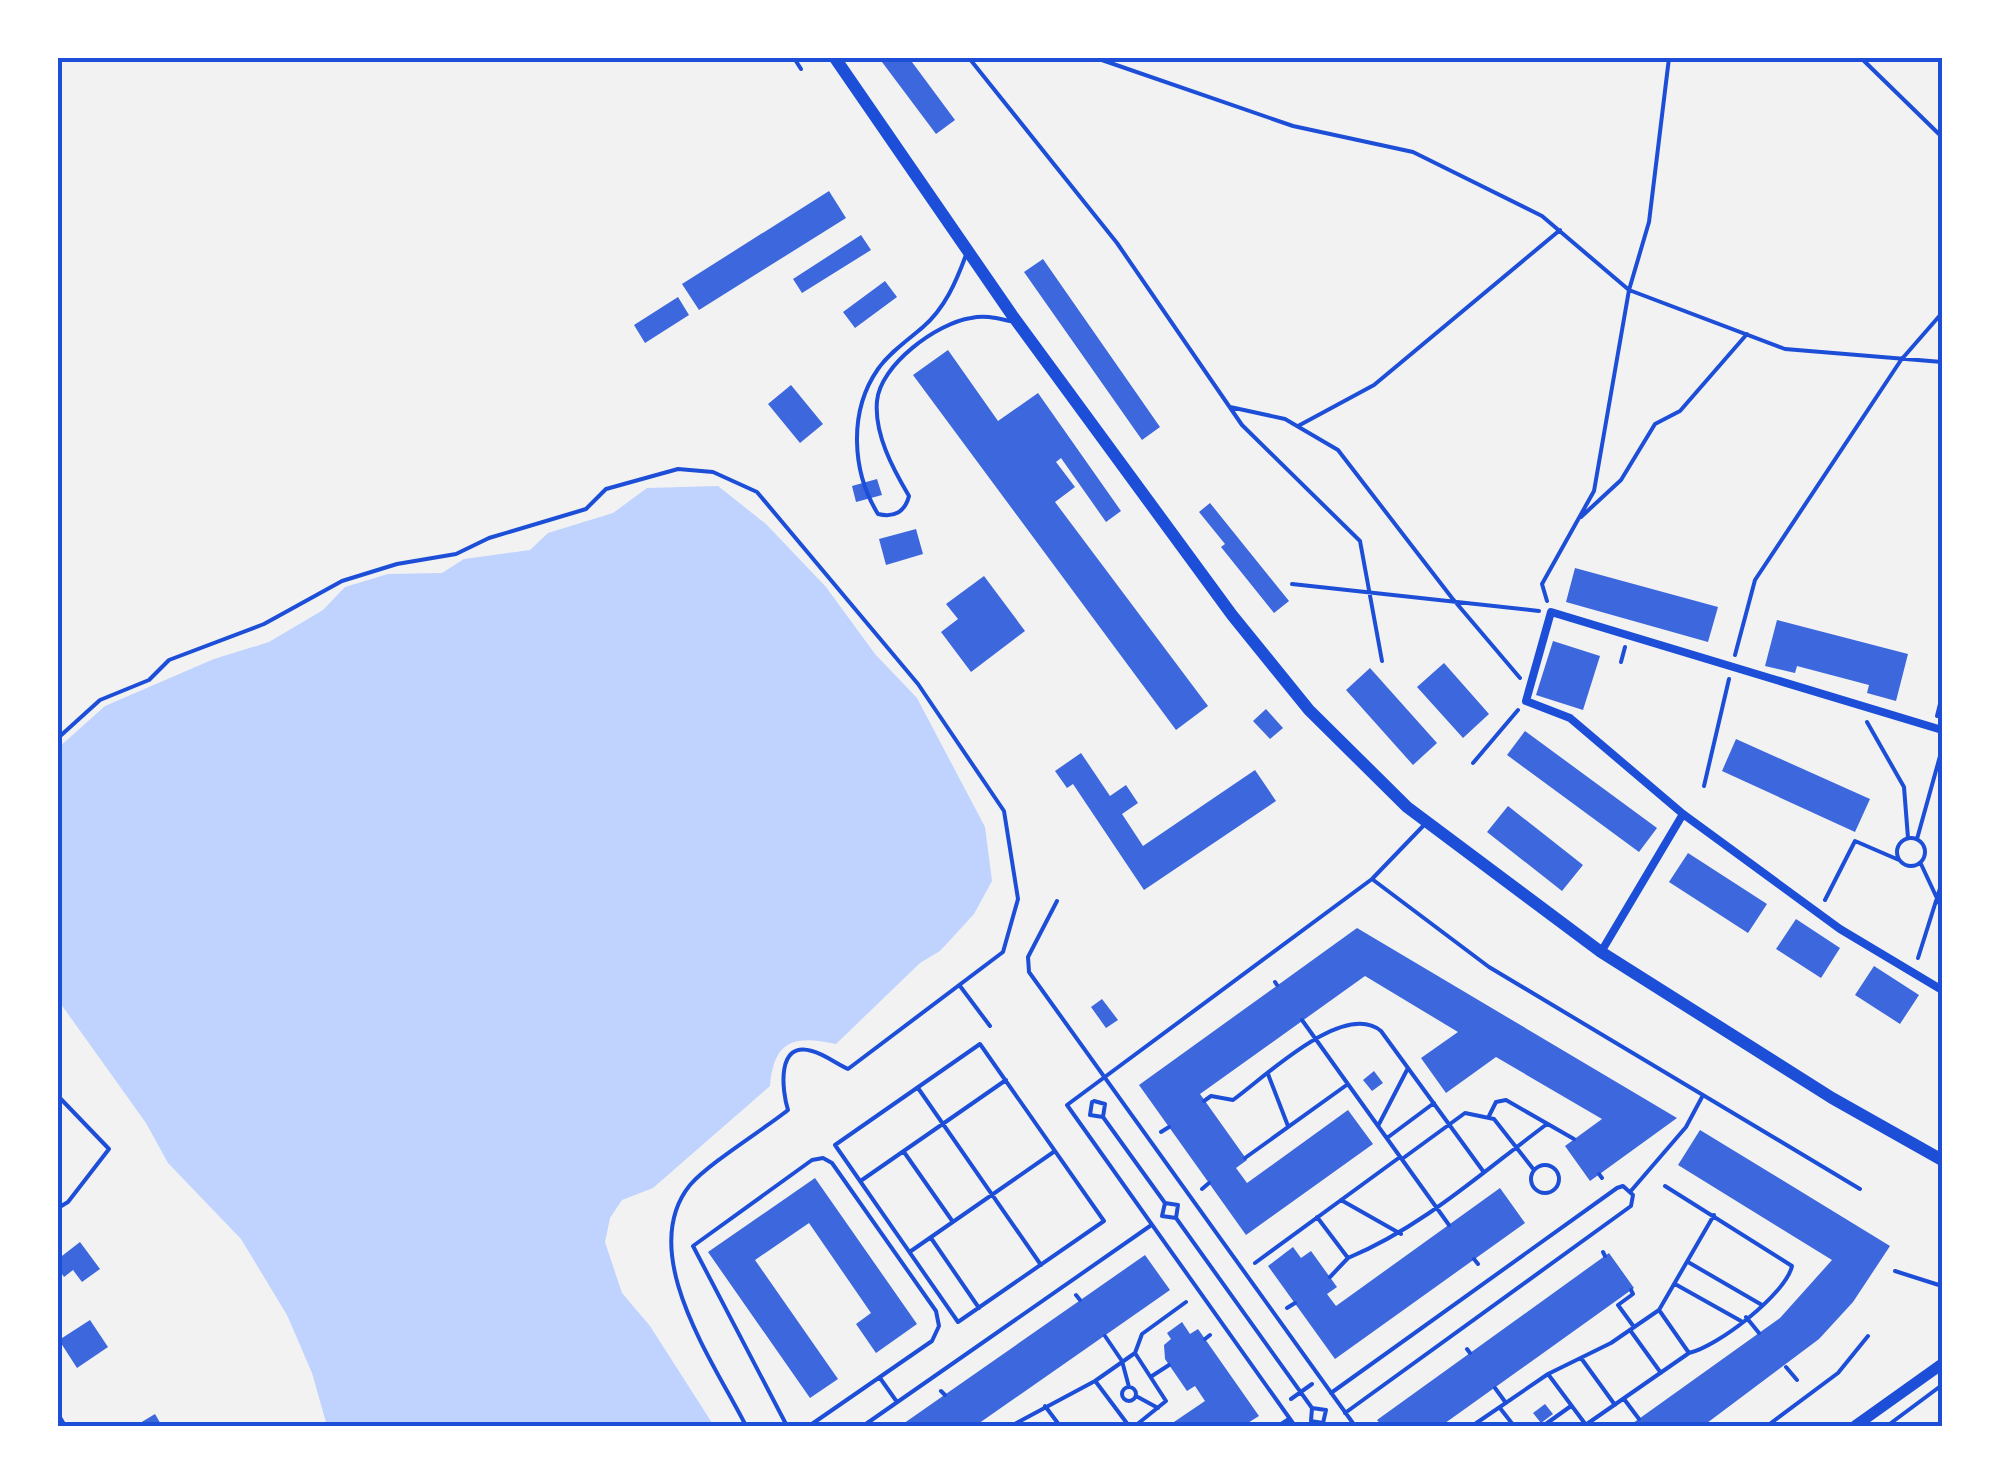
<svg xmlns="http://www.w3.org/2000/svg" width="2000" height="1484" font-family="Arial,sans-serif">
	<rect width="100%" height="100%" fill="#f2f2f2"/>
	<path fill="#bfd3fe" d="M718,486L766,524L826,587L875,654L917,698L985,827L992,881L974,914L940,951L920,963L836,1044C795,1035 774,1039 770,1086L653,1188L622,1200L610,1218L605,1242L622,1293L650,1326L714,1426H327L312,1373L287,1315L241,1239L168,1163L146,1123L58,1000V748L105,706L214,659L269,642L323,610L345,587L388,574L442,573L464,559L530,550L548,533L613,513L647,488Z"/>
	<path fill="#3d67dc" d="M879,58H909L955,120L936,134Z
		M829,191L846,218L699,310L682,284Z
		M861,235L871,250L802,293L793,279Z
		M1043,259L1160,427L1142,440L1024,272Z
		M885,281L897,297L855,328L843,312Z
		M678,297L689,315L645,343L634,325Z
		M948,350L998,421L1038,393L1121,511L1106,522L1061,458L1056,462L1075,487L1055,502L1208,706L1176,730L913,375Z
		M791,385L823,424L800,443L768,404Z
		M877,479L882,495L856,502L852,486Z
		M1210,503L1289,601L1274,613L1221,547L1225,544L1199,512Z
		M916,529L923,554L886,565L879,539Z
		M1575,568L1718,607L1708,642L1566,602Z
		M984,576L1025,631L971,672L941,632L958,619L946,604Z
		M1777,620L1908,654L1896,701L1867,693L1869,685L1797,666L1795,673L1765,666Z
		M1553,641L1600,656L1583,710L1536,695Z
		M1444,663L1489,714L1463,738L1417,687Z
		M1370,668L1437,743L1413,765L1346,690Z
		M1266,709L1283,728L1270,739L1253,721Z
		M1525,731L1657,828L1639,852L1507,755Z
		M1736,739L1870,799L1855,832L1722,771Z
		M1081,753L1110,796L1126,785L1138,803L1122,814L1143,846L1255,770L1276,801L1144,890L1073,784L1067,788L1055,771Z
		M1508,806L1583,865L1562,891L1487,832Z
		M1688,853L1767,904L1748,933L1669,882Z
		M1796,919L1840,948L1821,978L1776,949Z
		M1357,928L1677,1118L1590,1181L1565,1146L1602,1119L1496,1057L1446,1093L1421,1058L1458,1032L1365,976L1200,1094L1247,1160L1236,1168L1247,1183L1348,1110L1373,1144L1246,1235L1139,1085Z
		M1874,966L1919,995L1900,1024L1855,995Z
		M1102,999L1118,1020L1106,1028L1091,1007Z
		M1374,1071L1383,1083L1372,1091L1363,1080Z
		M1700,1130L1890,1246L1853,1302L1819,1339L1703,1426H1629L1780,1318L1832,1260L1678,1165Z
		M815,1178L917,1324L876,1353L856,1324L871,1313L809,1223L755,1260L838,1379L810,1398L708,1252Z
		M1500,1188L1525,1223L1335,1359L1268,1266L1293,1247L1301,1258L1311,1251L1337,1287L1327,1294L1336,1306Z
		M80,1242L100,1269L82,1282L73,1270L64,1277L58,1268V1259Z
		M1609,1253L1634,1288L1441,1426H1382L1377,1420Z
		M1145,1255L1170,1290L975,1426H900Z
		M90,1320L108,1347L77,1368L59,1340Z
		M1182,1322L1190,1334L1198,1329L1259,1416L1243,1426H1168L1205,1401L1195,1386L1187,1391L1165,1359L1164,1345L1171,1339L1167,1333Z
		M1545,1404L1553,1414L1541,1423L1533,1413Z
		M155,1414L162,1426H135Z"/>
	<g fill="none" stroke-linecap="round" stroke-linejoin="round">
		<path stroke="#1d4ed8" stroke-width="4" d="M794,58L801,69
			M969,58L1117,243L1242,425L1360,541L1382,661
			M1096,58L1293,126L1413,152L1542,216L1629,290L1785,349L1942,362
			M1861,58L1942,137
			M1230,407L1285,419L1338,450L1452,598L1520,678
			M1298,426L1374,385L1560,230
			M1581,517L1621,480L1655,424L1680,411L1747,334
			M1292,584L1539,611
			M1547,601L1542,584L1594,491L1629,290L1649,222L1669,58
			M1735,655L1755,580L1901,360L1942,313
			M1621,662L1625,647
			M1937,716L1942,696
			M1867,722L1904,787L1908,838
			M58,738L100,700L149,680L169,660L264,624L342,581L397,564L456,554L489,538L586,509L606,489L678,469L713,472L757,492L918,684L1004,811L1018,899L1003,952L848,1069C837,1064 824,1054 812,1051C776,1040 782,1091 788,1110C763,1130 709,1163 690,1185C635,1253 715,1364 746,1426
			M1473,763L1518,710
			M1704,786L1729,679
			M1897 852a14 14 0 1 1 28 0a14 14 0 1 1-28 0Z
			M1917,839L1942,749
			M1921,864L1942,909
			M1825,900L1855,841L1899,860
			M1918,958L1942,882
			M1275,982L1277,985
			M960,986L990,1026
			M1302,1020L1449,1225
			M980,1044L1104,1221L958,1322L835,1145Z
			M1268,1074L1288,1126
			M918,1088L1041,1265
			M58,1096L109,1149L68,1202L58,1208
			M1204,1101L1211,1096L1233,1100C1265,1077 1344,1000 1381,1031L1483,1171
			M1092,1102L1090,1115L1103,1117L1105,1104L1094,1101
			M1489,1116L1496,1102L1506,1100L1574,1139
			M1103,1117L1165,1203L1178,1205L1176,1218L1162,1216L1165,1203
			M1378,1126L1408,1068
			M1161,1132L1169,1127
			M1387,1138L1434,1103
			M904,1152L953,1222
			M1245,1158L1348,1084
			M1402,1159L1465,1113L1494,1119L1534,1170
			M1531 1179a14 14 0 1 1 28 0a14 14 0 1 1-28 0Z
			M1599,1174L1602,1178
			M862,1180L1006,1080
			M1665,1186L1792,1266C1786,1294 1717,1347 1689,1353
			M1202,1189L1209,1183
			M1341,1200L1401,1234
			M1317,1217L1348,1258C1424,1226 1481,1173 1547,1124
			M1176,1218L1312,1408L1311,1421L1323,1423L1326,1410L1312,1408
			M931,1238L979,1308
			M911,1251L1055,1151
			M1603,1252L1605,1256
			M1474,1259L1478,1264
			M1688,1262L1762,1305
			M1255,1263L1400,1157
			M1895,1271L1942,1286
			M1330,1277L1348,1258
			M1675,1284L1741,1321
			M1631,1290L1633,1294L1618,1305L1634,1327
			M1076,1295L1080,1300
			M1287,1308L1295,1303
			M1659,1310L1714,1215
			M1746,1317L1759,1333
			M1630,1330L1661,1373
			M1105,1336L1122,1361L1129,1387
			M1205,1339L1210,1335
			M1467,1349L1470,1353
			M1581,1358L1615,1405
			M1786,1367L1797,1380
			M1548,1374L1586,1425
			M1152,1376L1169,1365
			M1096,1382L1129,1426
			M1122 1394a7 7 0 1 1 14 0a7 7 0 1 1-14 0Z
			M1495,1388L1506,1403
			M941,1391L945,1395
			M1136,1396L1158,1408
			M1291,1399L1312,1384
			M1624,1399L1639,1419
			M1045,1406L1060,1426
			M1500,1408L1514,1426
			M1011,1426L1095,1381L1135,1353L1142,1334L1186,1302
			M1135,1426L1166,1401L1135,1353
			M1472,1426L1548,1374L1611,1343L1659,1310L1689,1353L1584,1426
			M1543,1426L1571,1406
			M1887,1426L1942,1385"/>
		<path stroke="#1d4ed8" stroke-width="4" d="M966,255C956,282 945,308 923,327C908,340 890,352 878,369C848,412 852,472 878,514C894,518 905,512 909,496C893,469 874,434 877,401C880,365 937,323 971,318C985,315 996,318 1010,321
			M1372,879L1489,967L1860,1189
			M1057,901L1028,957L1029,972L1355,1426
			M1630,1192L1686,1127L1702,1097
			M880,1378L897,1402
			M1331,1393L1617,1188L1623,1186L1633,1195L1631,1206L1345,1413
			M58,1414L65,1426
			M787,1426L693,1246L812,1160L823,1158L832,1163L936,1311L939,1326L932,1341L809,1426
			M863,1426L1150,1226
			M1278,1426L1289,1419
			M1295,1426L1067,1105L1372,879L1425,824
			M1767,1426L1838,1373L1868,1336"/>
		<path stroke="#1d4ed8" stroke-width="8" d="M1683,814L1840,929L1942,990
			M1601,952L1683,814L1570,718L1526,701L1551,612L1942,730"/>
		<path stroke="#1d4ed8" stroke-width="11" d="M1855,1426L1942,1364"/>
		<path stroke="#1d4ed8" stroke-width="12" d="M835,58L1012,315L1232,615L1309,710L1407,807L1601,952L1832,1098L1942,1160"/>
	</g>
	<rect width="2000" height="1484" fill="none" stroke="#ffffff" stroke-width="120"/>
	<rect x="60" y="60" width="1880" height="1364" fill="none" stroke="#1d4ed8" stroke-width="4"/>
</svg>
